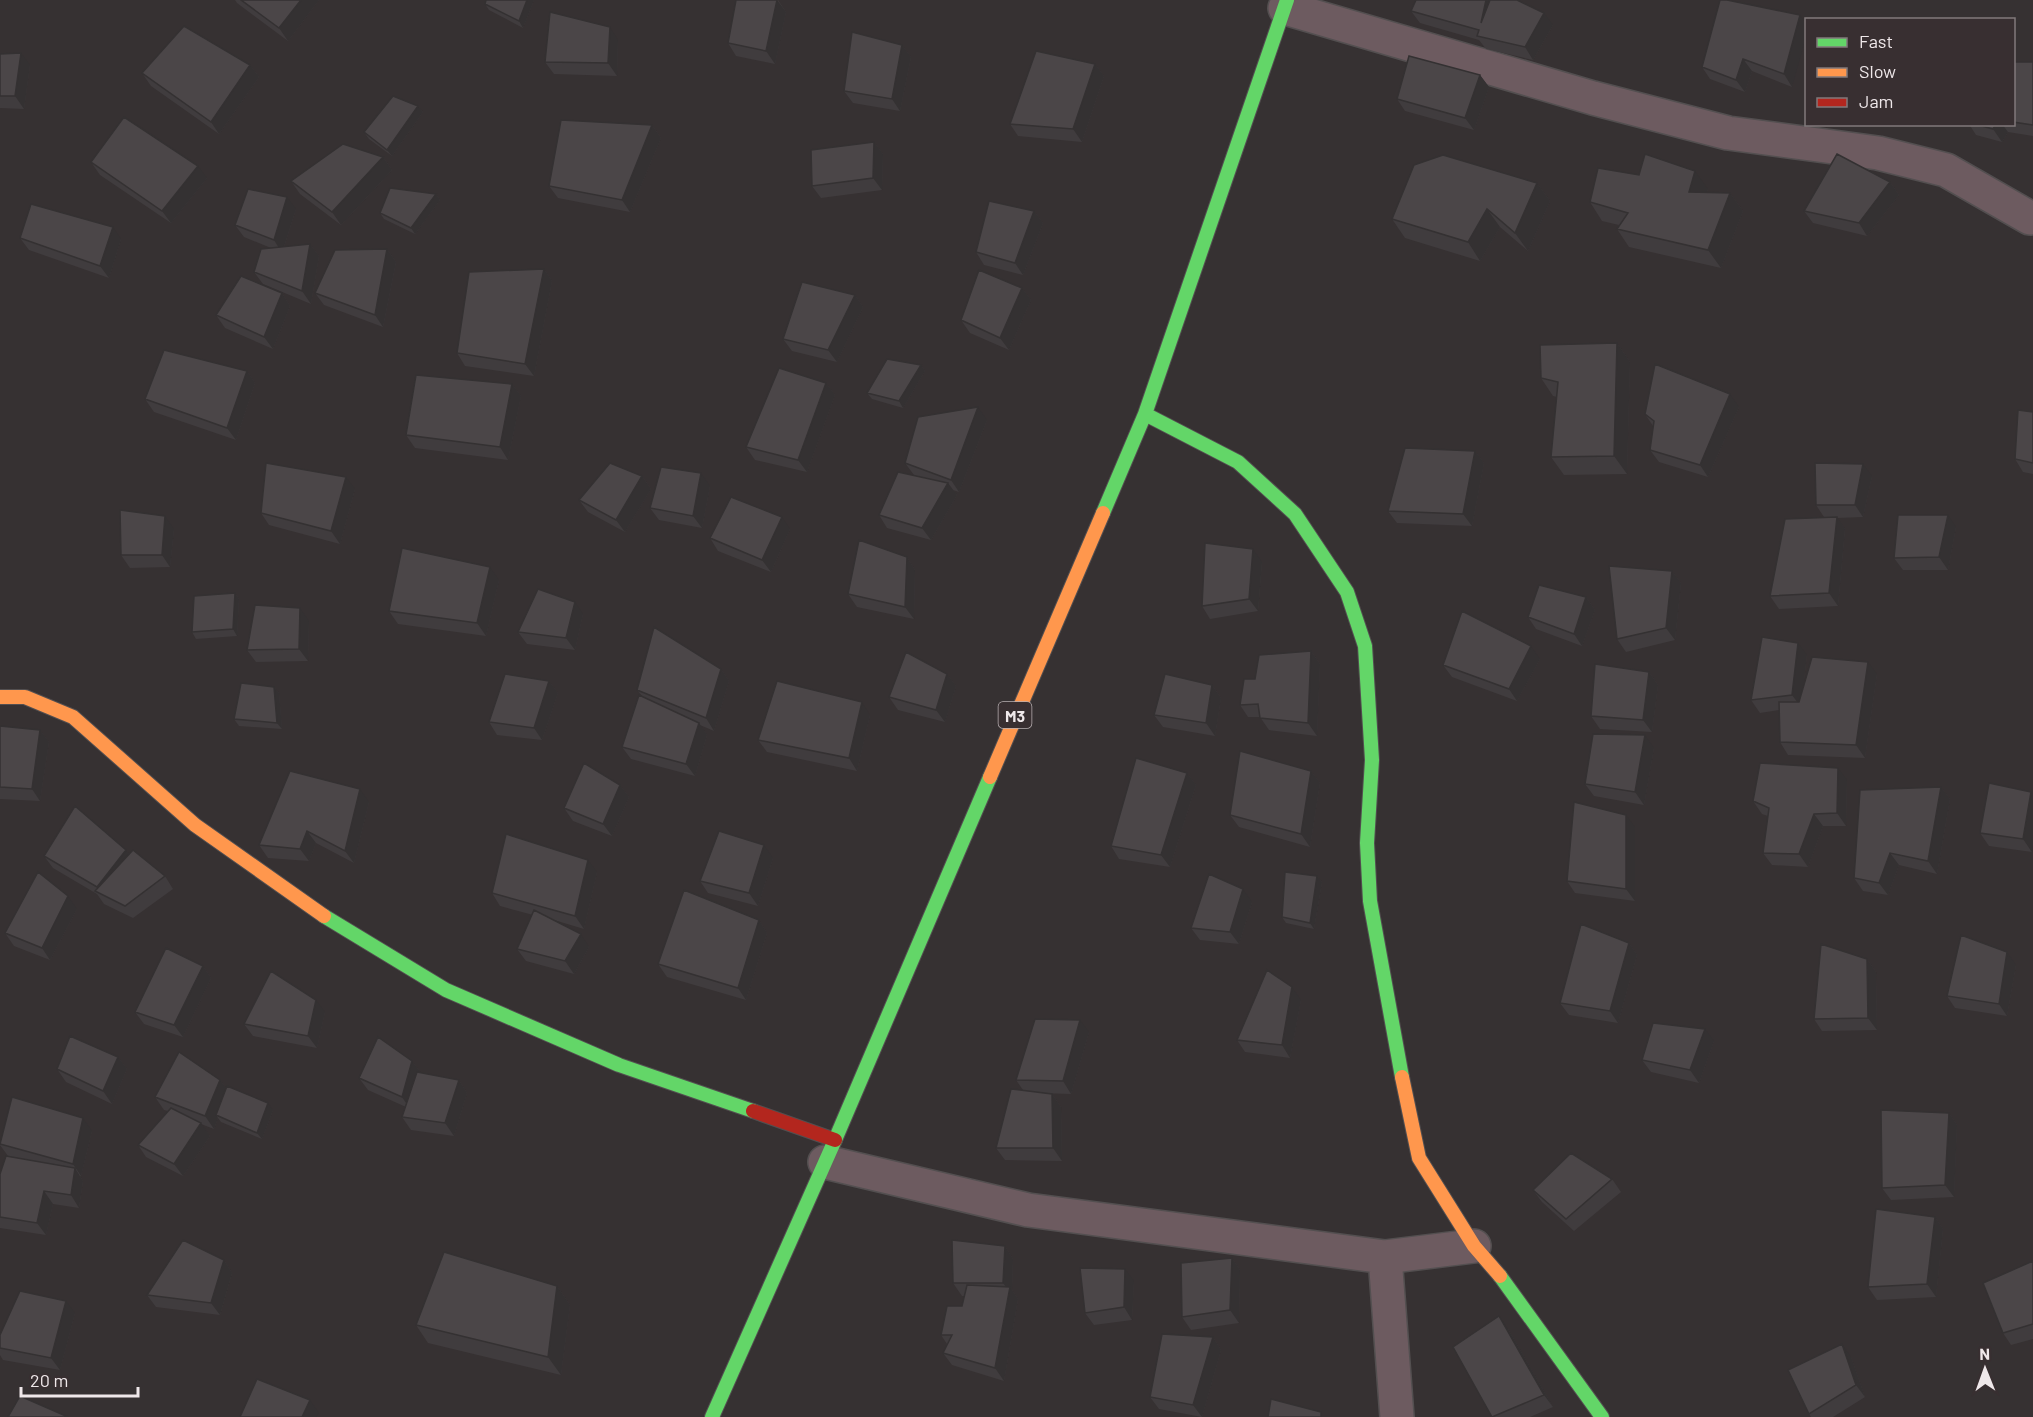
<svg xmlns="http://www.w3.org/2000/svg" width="2033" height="1417" font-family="Barlow,sans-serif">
	<rect width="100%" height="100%" fill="#363132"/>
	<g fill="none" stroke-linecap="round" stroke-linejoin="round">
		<g stroke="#534f50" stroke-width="36">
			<path id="street" d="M1285,8L1593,98L1728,133L1878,153L1946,170L2030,218
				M825,1162L1028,1210L1385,1257L1397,1417
				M1385,1257L1474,1246"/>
		</g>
		<g stroke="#534f50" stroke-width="16">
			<path id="fast" d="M1145,414L1238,462L1295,514L1347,592L1365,646L1372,760L1367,843L1370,901L1402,1077
				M1103,513L1145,414L1287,0
				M324,916L446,990L619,1065L753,1111
				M1500,1276L1602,1417
				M712,1417L835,1140L990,777"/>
		</g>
		<g stroke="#534f50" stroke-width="16">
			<path id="slow" d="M0,697H25L73,717L195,825L324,916
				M990,777L1103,513
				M1402,1077L1419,1158L1474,1246L1500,1276"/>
		</g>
		<g stroke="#534f50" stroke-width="16">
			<path id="jam" d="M753,1111L835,1140"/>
		</g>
		<use href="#street" stroke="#6d5b60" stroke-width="33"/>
		<use href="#fast" stroke="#63d668" stroke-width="14"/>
		<use href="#slow" stroke="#ff974d" stroke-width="14"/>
		<use href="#jam" stroke="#b3261e" stroke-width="14"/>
	</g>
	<path fill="#403c3e" d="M235,0H319L288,41L237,3Z
		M486,0H534L523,28L489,10L485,4Z
		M736,0H778L786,12L775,64L736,56L728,43Z
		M1411,11L1553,25L1533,60L1486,49L1479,40L1420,23Z
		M1800,15L1792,87L1752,71L1745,92L1710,79L1702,67Z
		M618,40L617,76L554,74L545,62Z
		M902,45L911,57L900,111L853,103L844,91Z
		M0,54L30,65L24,109L0,108Z
		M2013,62H2033V136L2008,132L2002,142L1976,135L1969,124H2013Z
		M1095,64L1104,76L1082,142L1018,136L1010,124Z
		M250,65L259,77L219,134L151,86L142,73Z
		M1480,75L1489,87L1474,130L1405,111L1397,99Z
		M418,106L423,112L392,156L369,139L364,132Z
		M652,125L661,138L630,212L558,198L549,186Z
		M874,142L883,154L882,190L821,198L812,186Z
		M383,157L392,170L341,225L300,194L291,181Z
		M91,162L207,178L171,223L100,175Z
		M1890,182L1899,195L1867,236L1813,223L1804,211Z
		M1537,183L1550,201L1528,251L1500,227L1480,261L1405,238L1392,219Z
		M1708,189L1707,192L1730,193L1743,211L1721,268L1629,247L1617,229L1619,225L1602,221L1590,202Z
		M436,194L440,200L415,234L384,219L380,213Z
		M296,209L284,247L310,244L319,256L311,304L263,284L254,272L271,248L244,237L235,225Z
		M1034,211L1043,223L1023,275L984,265L976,252Z
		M20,238L121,239L109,278L29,250Z
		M387,249L396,262L383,327L324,305L315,293Z
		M544,269L552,281L534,376L465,366L457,353Z
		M1022,288L1031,300L1009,350L970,333L961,320Z
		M282,293L290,306L273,349L225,328L216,315Z
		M855,295L863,307L837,362L792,351L783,339Z
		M1617,343L1630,362L1627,474L1564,475L1551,457L1557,397L1553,396L1541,378Z
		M921,365L925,371L903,408L872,399L867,393Z
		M247,371L255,383L236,440L154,412L145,399Z
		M826,383L835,395L807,472L755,460L746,447Z
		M512,384L521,396L508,460L415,448L406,435Z
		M1739,407L1708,477L1659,462L1650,450L1653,426L1645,414Z
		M2033,412V474L2023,472L2015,459Z
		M987,420L959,492L953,490L957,495L931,540L887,528L879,515L914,475L905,463Z
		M1475,451L1484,463L1472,526L1397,523L1388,511Z
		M642,476L651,489L625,532L588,512L579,500Z
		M1872,476L1863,517L1837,518L1845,529L1838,606L1779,609L1770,596L1824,517L1816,505Z
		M710,486L702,528L659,520L650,508Z
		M355,489L340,544L269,525L261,513Z
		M1956,527L1948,570H1903L1894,558Z
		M174,529L170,567L130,568L121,555Z
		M790,529L771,572L718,551L710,538Z
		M907,557L915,570L914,619L857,607L848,594Z
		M1262,562L1258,611L1210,619L1202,606Z
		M1672,571L1681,583L1675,640L1626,652L1617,639Z
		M499,580L486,636L398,624L389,611Z
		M235,593L239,599L237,636L196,639L192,632Z
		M1586,597L1595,610L1582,646L1536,629L1528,617Z
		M583,614L575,650L527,644L518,632Z
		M309,621L308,661L256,662L247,650Z
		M1311,651L1320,664L1317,736L1269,730L1260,717H1248L1240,705L1255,679Z
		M1807,655L1803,688L1877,674L1865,758L1788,755L1780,742L1779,710L1760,713L1751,700Z
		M1540,659L1517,701L1452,677L1443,665Z
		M721,669L729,681L714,731L700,725L707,735L695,776L631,759L622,747L642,696L637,690Z
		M1649,672L1658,685L1652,732L1600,729L1591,716Z
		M947,674L956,686L945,722L898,710L889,697Z
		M549,681L558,693L542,740L497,735L489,722Z
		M1212,685L1221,698L1215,736L1163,727L1154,715Z
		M274,687L279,693L282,729L239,726L234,719Z
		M870,715L857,771L767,752L758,740Z
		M0,726L40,730L49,742L40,801L0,799Z
		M1654,748L1644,805L1594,796L1585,784Z
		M1311,771L1320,783L1310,847L1239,827L1230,815Z
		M1187,773L1196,785L1170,867L1119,859L1111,846Z
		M1847,780L1846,826H1823L1808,867L1772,865L1763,853L1768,816L1762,814L1753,801Z
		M1989,783L2032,852L1989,846L1980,833Z
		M620,785L629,797L612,836L573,821L564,808Z
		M1941,787L1950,799L1937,874L1899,865L1888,895L1863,891L1854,878Z
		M369,802L354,863L316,843L309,861L268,858L259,845Z
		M1635,827V901L1575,893L1567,881Z
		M126,850L129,854L165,876L173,889L133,918L104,904L97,894L53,868L44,856Z
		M773,858L758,906L708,893L700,881Z
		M597,872L584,929L554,920L589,947L574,974L526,961L517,949L533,915L500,906L492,893Z
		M1317,876L1322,882L1314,929L1286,923L1282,917Z
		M1252,902L1239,944L1200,940L1191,928Z
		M77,909L50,960L14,946L5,933Z
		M759,920L767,933L746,1000L667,977L658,964Z
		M1629,943L1637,955L1618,1023L1569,1015L1560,1003Z
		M1867,959L1876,972L1877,1030L1822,1031L1814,1019Z
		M2016,965L2007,1016L1955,1008L1947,996Z
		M203,966L211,978L183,1037L144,1024L135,1012Z
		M1301,1000L1290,1058L1245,1052L1237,1040Z
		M325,1012L317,1048L253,1036L244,1024Z
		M1089,1032L1071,1094L1039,1093L1052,1094L1061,1107L1062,1161L1005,1160L996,1148L1023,1090L1016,1080Z
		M1714,1041L1699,1083L1651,1072L1642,1060Z
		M118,1057L127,1069L112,1104L66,1082L57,1069Z
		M412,1061L421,1073L459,1080L467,1093L454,1136L411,1130L402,1117L406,1107L368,1090L359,1078Z
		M220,1080L226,1088L273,1110L262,1139L221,1122L218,1118L214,1129L201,1124L210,1136L183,1176L146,1157L138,1145L168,1111L164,1110L155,1097Z
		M1949,1113L1957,1125L1954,1197L1891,1200L1882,1188Z
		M92,1131L81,1176H80L83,1181L79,1208L53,1204L46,1235L0,1228V1174L8,1156L0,1145Z
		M1612,1179L1621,1192L1574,1231L1542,1202L1533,1190Z
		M1935,1217L1943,1229L1936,1297L1877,1300L1868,1287Z
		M1005,1246L1013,1259L1012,1290L1018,1299L1004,1381L952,1365L943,1353L947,1344L941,1335L962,1306L965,1296H962L953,1283Z
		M1232,1258L1240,1270L1239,1323L1191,1330L1182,1317Z
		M224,1260L232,1273L220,1315L156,1307L147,1295Z
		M2033,1261V1339L2011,1345L2003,1333Z
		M1134,1281L1132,1320L1094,1325L1085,1313Z
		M557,1286L570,1305L561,1375L428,1343L416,1325Z
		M75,1313L60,1370L3,1360L0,1355V1335Z
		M1508,1329L1553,1407L1530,1417H1492Z
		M1213,1337L1221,1350L1202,1417L1159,1409L1150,1397Z
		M1851,1357L1865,1397L1833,1417H1811L1809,1414Z"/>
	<path fill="#343132" d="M301,0H319L288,41L279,28Z
		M527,0H534L523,28L519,21Z
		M777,0L786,12L775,64L766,51Z
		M1486,0H1498L1481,23Z
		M1544,13L1553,25L1533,60L1525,47Z
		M1800,15L1806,24V37L1792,87L1784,74Z
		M610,27L618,40L617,76L608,63Z
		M902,45L911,57L900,111L892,99Z
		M21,53L30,65L24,109L15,96Z
		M1743,59L1752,71L1745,92L1736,80Z
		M1095,64L1104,76L1082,142L1073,129Z
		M250,65L259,77L219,134L211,122Z
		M1480,75L1489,87L1474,130L1465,118Z
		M418,106L423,112L392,156L387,150Z
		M1996,124H2002L2008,132L2002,142L1993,129Z
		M652,125L661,138L630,212L622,200Z
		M874,142L883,154L882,190L873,178Z
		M383,157L392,170L341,225L332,212Z
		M198,166L207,178L171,223L162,211Z
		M1695,171L1708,189L1702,210L1689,192Z
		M1890,182L1899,195L1867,236L1859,223Z
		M1537,183L1550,201L1528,251L1515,233Z
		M1730,193L1743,211L1721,268L1708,250Z
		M436,194L440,200L415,234L411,228Z
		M287,197L296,209L282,253L274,240Z
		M1487,209L1500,227L1480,261L1468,242Z
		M1034,211L1043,223L1023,275L1015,263Z
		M113,227L121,239L109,278L100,266Z
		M310,244L319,256L311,304L302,291Z
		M387,249L396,262L383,327L375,315Z
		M544,269L552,281L534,376L525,364Z
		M1022,288L1031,300L1009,350L1000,338Z
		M282,293L290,306L273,349L264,337Z
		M855,295L863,307L837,362L828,350Z
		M1617,343L1630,362L1627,474L1614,456Z
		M921,365L925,371L903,408L899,401Z
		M247,371L255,383L236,440L227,428Z
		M826,383L835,395L807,472L798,460Z
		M512,384L521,396L508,460L500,447Z
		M1730,394L1739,407L1708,477L1700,465Z
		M978,407L987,420L959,492L951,480Z
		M1475,451L1484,463L1472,526L1463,514Z
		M1863,464L1872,476L1863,517L1855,505Z
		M701,473L710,486L702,528L693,516Z
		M642,476L651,489L625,532L616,520Z
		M346,477L355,489L340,544L331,531Z
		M948,483L957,495L931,540L922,528Z
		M1948,515L1956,527L1948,570L1939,557Z
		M165,516L174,529L170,567L162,555Z
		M782,517L790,529L771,572L762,560Z
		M1837,517L1845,529L1838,606L1829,593Z
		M1253,549L1262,562L1258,611L1249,599Z
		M907,557L915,570L914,619L905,607Z
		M490,567L499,580L486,636L477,623Z
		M1672,571L1681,583L1675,640L1666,628Z
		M235,593L239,599L237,636L233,629Z
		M1586,597L1595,610L1582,646L1574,634Z
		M575,602L583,614L575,650L566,638Z
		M300,608L309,621L308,661L299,649Z
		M1798,643L1807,655L1801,707L1792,695Z
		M1531,646L1540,659L1517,701L1509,689Z
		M1311,651L1320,664L1317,736L1308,723Z
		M1868,662L1877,674L1865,758L1856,745Z
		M721,669L729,681L714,731L706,718Z
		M1649,672L1658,685L1652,732L1643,720Z
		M947,674L956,686L945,722L936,710Z
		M549,681L558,693L542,740L534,728Z
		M1212,685L1221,698L1215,736L1206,723Z
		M274,687L279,693L282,729L277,723Z
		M862,702L870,715L857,771L849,758Z
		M699,723L707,735L695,776L686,764Z
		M40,730L49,742L40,801L32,789Z
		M1645,735L1654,748L1644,805L1635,792Z
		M1838,768L1847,780L1846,826L1837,813Z
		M1311,771L1320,783L1310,847L1301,834Z
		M1187,773L1196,785L1170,867L1161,855Z
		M620,785L629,797L612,836L603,824Z
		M1941,787L1950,799L1937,874L1928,861Z
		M360,789L369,802L354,863L345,851Z
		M2031,792L2033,794V846L2032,852L2023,839Z
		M1814,814L1823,826L1808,867L1799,854Z
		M1626,815L1635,827V901L1626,889Z
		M307,831L316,843L309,861L300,849Z
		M764,845L773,858L758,906L749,893Z
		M126,850L135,862L103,895L97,887Z
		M1890,853L1899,865L1888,895L1879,883Z
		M588,860L597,872L584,929L575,916Z
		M1317,876L1322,882L1314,929L1310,923Z
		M1243,889L1252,902L1239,944L1230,932Z
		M68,896L77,909L50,960L42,948Z
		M759,920L767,933L746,1000L738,988Z
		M581,934L589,947L574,974L565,961Z
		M1629,943L1637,955L1618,1023L1610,1011Z
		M2007,952L2016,965L2007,1016L1999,1004Z
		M1867,959L1876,972L1877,1030L1868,1018Z
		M203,966L211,978L183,1037L174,1025Z
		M1292,987L1301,1000L1290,1058L1282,1045Z
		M316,1000L325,1012L317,1048L308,1036Z
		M1080,1020L1089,1032L1071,1094L1063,1081Z
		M1705,1029L1714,1041L1699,1083L1690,1070Z
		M118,1057L127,1069L112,1104L103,1091Z
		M412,1061L421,1073L410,1109L402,1097Z
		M220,1080L229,1092L216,1115L218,1118L214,1129L205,1116Z
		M459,1080L467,1093L454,1136L445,1123Z
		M1052,1094L1061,1107L1062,1161L1053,1148Z
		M268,1103L273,1110L262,1139L257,1133Z
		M1949,1113L1957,1125L1954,1197L1945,1185Z
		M83,1118L92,1131L81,1176L73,1164Z
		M201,1123L210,1136L183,1176L174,1164Z
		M75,1168L83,1181L79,1208L71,1195Z
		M44,1191L53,1204L46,1235L37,1223Z
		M1935,1217L1943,1229L1936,1297L1927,1284Z
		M1005,1246L1013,1259L1012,1290L1018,1299L1004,1381L995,1368L1009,1291L1003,1283Z
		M1232,1258L1240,1270L1239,1323L1230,1310Z
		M224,1260L232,1273L220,1315L211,1303Z
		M1125,1269L1134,1281L1132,1320L1124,1307Z
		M557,1286L570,1305L561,1375L548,1357Z
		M66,1301L75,1313L60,1370L51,1358Z
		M1499,1316L1508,1329L1553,1407L1544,1395Z
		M1213,1337L1221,1350L1202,1417L1193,1405Z
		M1842,1344L1851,1357L1865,1397L1856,1385Z
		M310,1400L319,1413L316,1417H302Z"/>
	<path fill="#4b4648" stroke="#343132" stroke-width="1.5" d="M241,0H301L279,28Z
		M486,0H527L519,21L485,4Z
		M736,0H777L766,51L728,43Z
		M1416,0H1486L1481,23L1490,0H1517L1544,13L1525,47L1477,36L1479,30L1411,11Z
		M1720,0H1727L1800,15L1784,74L1743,59L1736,80L1702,67Z
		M550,12L610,27L608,63L545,62Z
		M184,26L250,65L211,122L142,73Z
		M852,32L902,45L892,99L844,91Z
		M1036,51L1095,64L1073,129L1010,124Z
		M21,53L15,96H0V54Z
		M1409,56L1480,75L1465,118L1397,99Z
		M2013,62H2033V125L2013,122Z
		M393,96L418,106L387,150L364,132Z
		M124,117L198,166L162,211L91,162Z
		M561,120L652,125L622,200L549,186Z
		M1975,124H1996L1993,129Z
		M874,142L873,178L812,186L811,150Z
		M343,144L383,157L332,212L291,181Z
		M1645,154L1695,171L1689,192L1730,193L1708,250L1617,229L1628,213L1590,202L1598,168L1639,175Z
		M1837,154L1890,182L1859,223L1804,211Z
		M1443,155L1537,183L1515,233L1487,209L1468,242L1392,219L1414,165Z
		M390,188L436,194L411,228L380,213Z
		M248,189L287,197L274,240L235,225Z
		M989,201L1034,211L1015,263L976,252Z
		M31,204L113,227L100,266L20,238Z
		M310,244L302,291L254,272L261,249Z
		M387,249L375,315L315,293L335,250Z
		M544,269L525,364L457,353L469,272Z
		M979,270L1022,288L1000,338L961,320Z
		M241,276L282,293L264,337L216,315Z
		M802,282L855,295L828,350L783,339Z
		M1617,343L1614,456L1551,457L1558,382L1541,378L1540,345Z
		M164,350L247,371L227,428L145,399Z
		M887,359L921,365L899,401L867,393Z
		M1655,364L1730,394L1700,465L1650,450L1654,421L1645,414Z
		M779,368L826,383L798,460L746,447Z
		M416,375L512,384L500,447L406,435Z
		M978,407L951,480L905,463L918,417Z
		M2018,410L2033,412V463L2015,459Z
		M1405,448L1475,451L1463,514L1388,511Z
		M266,463L346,477L331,531L261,513Z
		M610,463L642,476L616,520L579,500Z
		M1815,463L1863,464L1855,505H1816Z
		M661,467L701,473L693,516L650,508Z
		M898,472L948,483L922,528L879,515Z
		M731,497L782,517L762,560L710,538Z
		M120,510L165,516L162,555H121Z
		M1898,515H1948L1939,557L1894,558Z
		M1837,517L1829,593L1770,596L1785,519Z
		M859,540L907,557L905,607L848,594Z
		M1205,543L1253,549L1249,599L1202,606Z
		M402,548L490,567L477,623L389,611Z
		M1609,566L1672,571L1666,628L1617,639Z
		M1539,585L1586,597L1574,634L1528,617Z
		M538,589L575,602L566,638L518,632Z
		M235,593L233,629L192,632L194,596Z
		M255,605L300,608L299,649L247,650Z
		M1462,611L1531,646L1509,689L1443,665Z
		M654,627L721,669L706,718L637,690Z
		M1762,637L1798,643L1792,695L1751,700Z
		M1311,651L1308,723L1260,718L1258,704L1240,705L1244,679H1255L1259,655Z
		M906,652L947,674L936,710L889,697Z
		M1812,657L1868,662L1856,745L1780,742L1779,702H1799Z
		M1595,664L1649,672L1643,720L1591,716Z
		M505,674L549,681L534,728L489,722Z
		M1165,674L1212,685L1206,723L1154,715Z
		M777,681L862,702L849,758L758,740Z
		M241,683L274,687L277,723L234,719Z
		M639,695L699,723L686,764L622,747Z
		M0,726L40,730L32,789L0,787Z
		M1593,734L1645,735L1635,792L1585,784Z
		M1240,751L1311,771L1301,834L1230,815Z
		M1136,758L1187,773L1161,855L1111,846Z
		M584,763L620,785L603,824L564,808Z
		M1760,763L1838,768L1837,813L1814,814L1799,854L1763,853L1769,808L1753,801Z
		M290,771L360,789L345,851L307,831L300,849L259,845Z
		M1989,783L2031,792L2023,839L1980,833Z
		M1941,787L1928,861L1890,853L1879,883L1854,878L1860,790Z
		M1574,802L1626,815V889L1567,881Z
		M75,806L126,850L97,887L44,856Z
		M719,831L764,845L749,893L700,881Z
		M506,834L588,860L575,916L492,893Z
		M133,850L165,876L125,906L95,891Z
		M38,872L68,896L42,948L5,933Z
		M1285,872L1317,876L1310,923L1282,917Z
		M1209,874L1243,889L1230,932L1191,928Z
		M684,890L759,920L738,988L658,964Z
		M534,910L581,934L565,961L517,949Z
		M1581,924L1629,943L1610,1011L1560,1003Z
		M1961,935L2007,952L1999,1004L1947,996Z
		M1821,944L1867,959L1868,1018L1814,1019Z
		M166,948L203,966L174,1025L135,1012Z
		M1267,970L1292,987L1282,1045L1237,1040Z
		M271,971L316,1000L308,1036L244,1024Z
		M1035,1019L1080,1020L1063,1081L1016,1080Z
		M1653,1023L1705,1029L1690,1070L1642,1060Z
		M70,1036L118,1057L103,1091L57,1069Z
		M378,1037L412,1061L402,1097L359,1078Z
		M179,1052L220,1080L205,1116L155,1097Z
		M417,1072L459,1080L445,1123L402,1117Z
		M227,1086L268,1103L257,1133L216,1115Z
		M1011,1089L1052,1094L1053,1148H996Z
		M12,1097L83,1118L73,1164L0,1144Z
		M171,1108L201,1123L174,1164L138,1145Z
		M1881,1110L1949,1113L1945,1185L1882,1188Z
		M1571,1153L1612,1179L1566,1219L1533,1190Z
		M6,1156L75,1168L71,1195L44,1191L37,1223L0,1217V1174Z
		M1876,1209L1935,1217L1927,1284L1868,1287Z
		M183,1240L224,1260L211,1303L147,1295Z
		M952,1240L1005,1246L1003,1283H953Z
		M444,1252L557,1286L548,1357L416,1325Z
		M1232,1258L1230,1310L1182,1317L1181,1263Z
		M2033,1261V1324L2003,1333L1983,1283Z
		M1080,1268L1125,1269L1124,1307L1085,1313Z
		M967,1285L1010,1287L995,1368L943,1353L952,1335H941L947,1306H962Z
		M20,1291L66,1301L51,1358L0,1348V1335Z
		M1499,1316L1544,1395L1492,1417L1453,1347Z
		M1162,1334L1213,1337L1193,1405L1150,1397Z
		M1842,1344L1856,1385L1809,1414L1788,1370Z
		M257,1379L310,1400L302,1417H240Z
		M20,1396L68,1417H8Z
		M1271,1399L1321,1412V1417H1268Z"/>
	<g text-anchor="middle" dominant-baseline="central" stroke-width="4.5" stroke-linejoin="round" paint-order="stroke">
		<rect fill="#382f31" stroke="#b8b0b2" stroke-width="1.5" x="998.5" y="702" width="33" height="26" rx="4.5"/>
		<g font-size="16" font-weight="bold" fill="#efe8ea">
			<text x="1015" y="715">M3</text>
		</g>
	</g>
	<rect x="1805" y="18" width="210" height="108" fill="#382f31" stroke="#81797b" stroke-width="1.5"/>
	<rect x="1817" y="38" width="30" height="9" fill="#63d668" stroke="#81797b" stroke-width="1.5"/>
	<text x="1859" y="48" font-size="18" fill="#efe8ea">Fast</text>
	<rect x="1817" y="68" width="30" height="9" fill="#ff974d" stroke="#81797b" stroke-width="1.5"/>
	<text x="1859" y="78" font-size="18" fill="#efe8ea">Slow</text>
	<rect x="1817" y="98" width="30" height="9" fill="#b3261e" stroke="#81797b" stroke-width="1.5"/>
	<text x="1859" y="108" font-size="18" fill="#efe8ea">Jam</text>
	<g transform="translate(1985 1369) rotate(359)" stroke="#382f31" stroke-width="4.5" paint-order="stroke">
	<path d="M0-4.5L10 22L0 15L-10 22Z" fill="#efe8ea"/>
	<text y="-9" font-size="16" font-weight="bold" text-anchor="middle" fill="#efe8ea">N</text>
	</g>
	<path d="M21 1387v9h117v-9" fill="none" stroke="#efe8ea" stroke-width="3"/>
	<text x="30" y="1387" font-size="18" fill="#efe8ea" stroke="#382f31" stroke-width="4.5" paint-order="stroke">20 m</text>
</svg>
